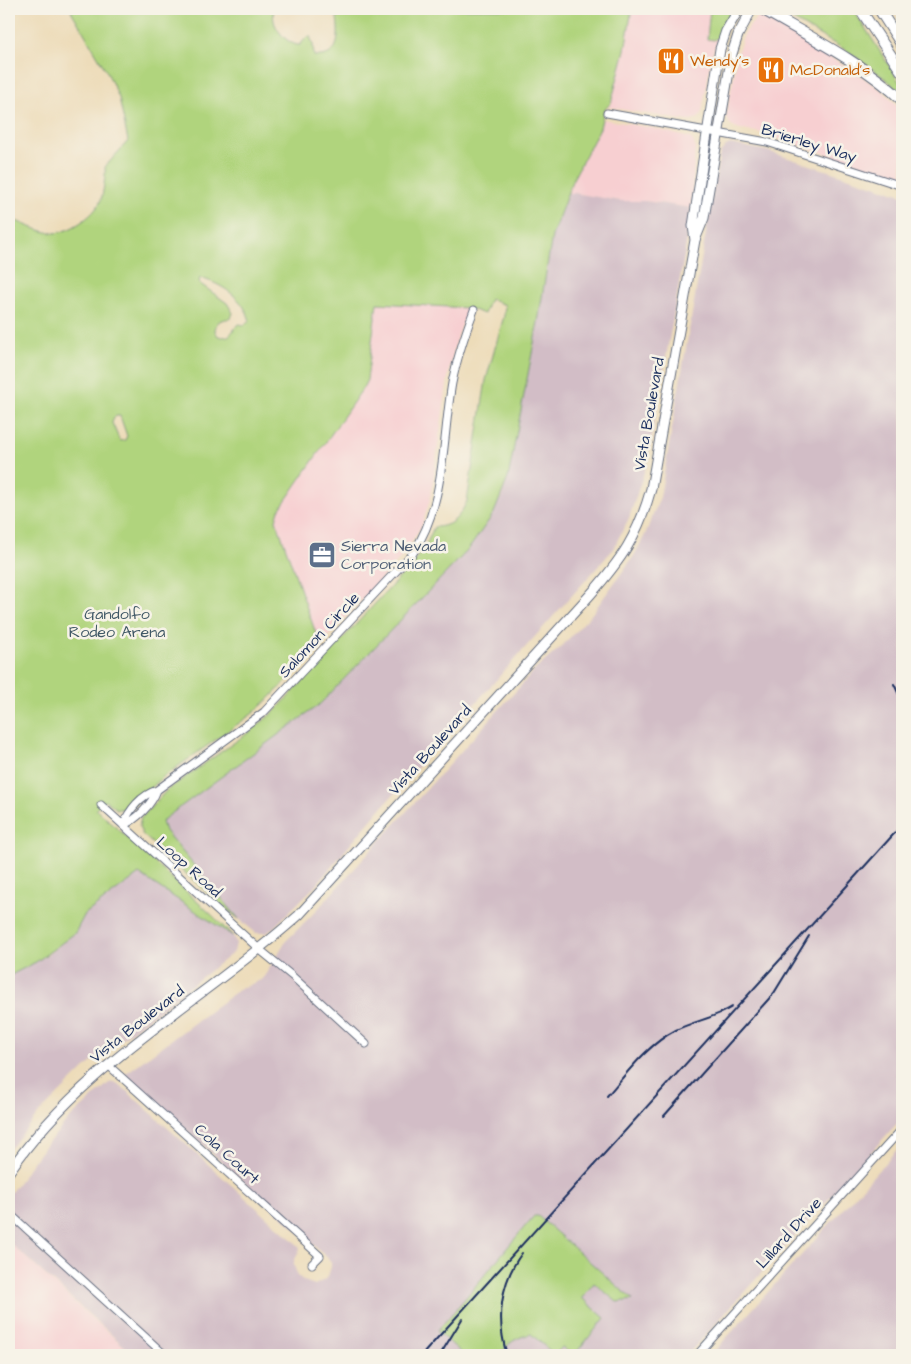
<svg xmlns="http://www.w3.org/2000/svg" width="911" height="1364" font-family="'Architects Daughter',sans-serif">
	<rect width="100%" height="100%" fill="#f7f3e8"/>
	<filter id="ink" filterUnits="userSpaceOnUse"><feTurbulence type="fractalNoise" baseFrequency=".02" numOctaves="2"/><feDisplacementMap in="SourceGraphic" scale="10" xChannelSelector="R" yChannelSelector="G"/><feConvolveMatrix kernelMatrix="1 2 1 2 8 2 1 2 1" color-interpolation-filters="sRGB"/></filter>
	<filter id="wash" filterUnits="userSpaceOnUse"><feTurbulence type="fractalNoise" baseFrequency=".0096" numOctaves="4" result="noise"/><feDisplacementMap in="SourceGraphic" scale="20" xChannelSelector="R" yChannelSelector="G"/><feGaussianBlur stdDeviation="1.12" result="paint"/><feColorMatrix in="noise" values="0 0 0 0 0 0 0 0 0 0 0 0 0 0 0 0 0 1.4 0 .05"/><feComposite in="paint" operator="in"/></filter>
	<g filter="url(#wash)">
		<rect width="100%" height="100%" fill="#eddcb9"/>
		<path fill="#f7cfd1" d="M632,9H710L707,39L714,40L719,37L712,54L702,112L699,118L688,121L608,107L611,103L625,50Z
			M757,17L771,21L861,76L884,92L895,104L902,112V178L761,133L735,128L729,123L726,117L727,111L739,48L745,32Z
			M601,119L653,128L690,138L694,142L695,148L691,208L645,201H620L574,193L568,194L572,181L600,128Z
			M377,303L468,308L457,338L449,371L430,500L422,525L404,554L320,645L276,520L279,510L363,388L367,380Z
			M9,1242L93,1319L134,1355H9Z"/>
		<path fill="#d2bdc6" d="M730,144L767,151L902,195V1118L687,1355H134L9,1242V1195L41,1151L69,1119L109,1083L114,1082L120,1085L299,1246L300,1250L294,1261V1266L298,1276L304,1281L315,1285L324,1280L328,1276L331,1267V1262L328,1258L125,1074L240,989L263,979L285,942L317,910L535,670L561,647L591,615L634,556L645,535L660,497L720,153L726,146Z
			M574,193L620,201H645L691,208L685,251L647,463L629,518L613,549L603,561L382,807L316,885L272,929L266,933H256L239,919L165,831L162,822L164,819L320,704L468,550L501,498L508,478L538,322L552,236L568,194Z
			M139,874L233,936L236,943L234,952L87,1066L39,1113L9,1150V976L47,955L75,933L85,914Z
			M902,1144V1343L891,1355H711Z"/>
		<path fill="#b0d47d" stroke="#66826e" fill-rule="evenodd" d="M70,9H273C274,13 273,17 274,21C276,31 290,46 300,45L306,38L310,36L313,45L314,56C345,59 338,28 336,9H632L625,50L611,103L604,110L600,128L572,181L552,236L538,322L508,478L494,513L468,550L320,704L164,819L162,822L165,831L239,919L222,906L142,834L139,826L141,818L167,790L252,730L276,710L414,562L427,543L434,527C453,527 460,516 467,501L486,380L504,316L505,305L490,299L484,314L468,308L377,303L367,380L363,388L279,510L276,520L320,645L271,697L252,714L163,777L129,809H117L105,800L96,809L213,916L233,936L139,874L85,914L75,933L55,948L36,962L9,976V218C22,223 39,232 53,233C69,233 94,216 100,202C103,197 106,173 105,167L128,141L119,98L107,72ZM200,278C222,284 244,298 250,321L244,325L239,324C231,330 232,340 218,336L215,331C216,320 221,320 231,318L233,313L227,303L199,283ZM117,416H120L127,436L125,440L121,441L119,439L112,423L114,417Z
			M710,9H732L719,37L714,40L707,39Z
			M774,9H853L902,86V93L887,80L849,52Z
			M534,1216H538L633,1300L617,1302L594,1283L582,1298L605,1318L574,1355H572L562,1347L555,1355L531,1334C519,1337 506,1342 502,1355H464L437,1331C470,1294 501,1254 534,1216Z"/>
	</g>
	<g filter="url(#ink)">
		<g fill="none" stroke-linecap="round" stroke-linejoin="round">
			<g stroke="#646c7e" stroke-width="9">
				<path id="minor" d="M607,113L767,142L902,186
					M101,805L259,949L292,976L366,1044
					M123,825C129,810 141,795 157,790L264,712L413,553C446,503 442,440 452,383C457,358 465,334 474,310
					M123,825C137,820 152,804 157,790
					M108,1065L320,1256L312,1264
					M9,1213L165,1355
					M697,1355L902,1129"/>
			</g>
			<g stroke="#646c7e" stroke-width="11">
				<path id="major" d="M695,240L693,226L720,49L726,31L739,9
					M9,1172C83,1063 203,1001 299,915L590,595C621,560 638,536 651,489L695,240L704,218L732,54L738,35L752,9"/>
			</g>
			<g stroke="#646c7e" stroke-width="12">
				<path id="highway" d="M762,9C810,37 861,62 902,100
					M860,9L902,72
					M879,9L902,45"/>
			</g>
			<use href="#minor" stroke="#fff" stroke-width="7"/>
			<use href="#major" stroke="#fff" stroke-width="9"/>
			<use href="#highway" stroke="#fff" stroke-width="10"/>
			<path stroke="#1b2f5e" stroke-width="2" d="M894,684L902,701
				M607,1096C627,1073 647,1045 676,1030C694,1021 715,1018 732,1007
				M664,1116L774,993L809,936
				M422,1355L902,825
				M440,1355L462,1319
				M507,1355C496,1320 500,1283 522,1253"/>
		</g>
	</g>
	<defs>
		<g id="restaurant-square" transform="scale(1.4375)"><rect x="-9" y="-9" width="18" height="18" rx="4" fill="#e8710a" stroke="#f7f3e8"/><path d="M-5-6h1v4h1v-4h1v4h1v-4h1v5L-1.5 .5V6h-2V.5L-5-1ZM5-6V6H3V1.5H1.5Q1.5-4 5-6Z" fill="#fff"/></g>
		<g id="office-square" transform="scale(1.4375)"><rect x="-9" y="-9" width="18" height="18" rx="4" fill="#5c6f8a" stroke="#f7f3e8"/><path d="M-6-3h4V-5.5h4V-3h4V5H-6ZM-1-4.5V-3h2v-1.5ZM-6 0V1H6V0Z" fill="#fff"/></g>
	</defs>
	<g fill-rule="evenodd">
		<use href="#restaurant-square" x="671" y="61"/>
		<use href="#restaurant-square" x="771" y="70"/>
		<use href="#office-square" x="322" y="555"/>
	</g>
	<g text-anchor="middle" dominant-baseline="central" stroke-width="5" stroke-linejoin="round" paint-order="stroke">
		<g font-size="16" fill="#c56008" stroke="#f7f3e8" text-anchor="start">
			<text x="690" y="61">Wendy's</text>
			<text x="790" y="70">McDonald's</text>
		</g>
		<g font-size="16" fill="#1b2f5e" stroke="#f7f3e8">
			<text transform="translate(809 143) rotate(17)">Brierley Way</text>
			<text transform="translate(649 414) rotate(-80)">Vista Boulevard</text>
			<text transform="translate(319 635) rotate(-47)">Salomon Circle</text>
			<text transform="translate(430 750) rotate(-48)">Vista Boulevard</text>
			<text transform="translate(189 867) rotate(42)">Loop Road</text>
			<text transform="translate(137 1024) rotate(-38)">Vista Boulevard</text>
			<text transform="translate(227 1154) rotate(42)">Cola Court</text>
			<text transform="translate(789 1233) rotate(-48)">Lillard Drive</text>
		</g>
		<g font-size="16" fill="#4e5e75" stroke="#f7f3e8" text-anchor="start">
			<text x="341" y="546">Sierra Nevada<tspan x="341" dy="18">Corporation</tspan></text>
		</g>
		<g font-size="16" fill="#405866" stroke="#f7f3e8">
			<text x="117" y="614">Gandolfo<tspan x="117" dy="18">Rodeo Arena</tspan></text>
		</g>
	</g>
	<rect width="911" height="1364" fill="none" stroke="#f7f3e8" stroke-width="30"/>
</svg>
